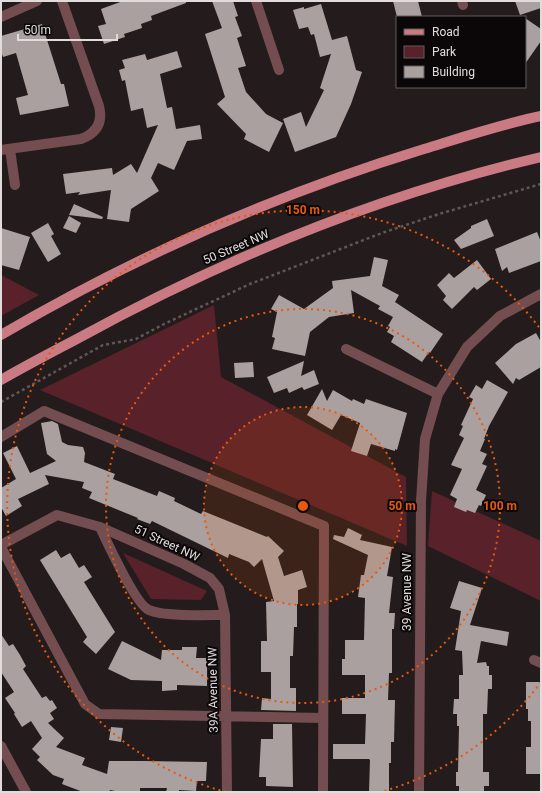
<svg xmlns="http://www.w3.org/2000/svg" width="542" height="793" font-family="Roboto,sans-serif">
	<rect width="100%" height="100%" fill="#241c1c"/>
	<path fill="#592129" d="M1,275L39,295L1,316Z
		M214,305L221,377L406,477L407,546L40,390Z
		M432,491L541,541V601L428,546Z
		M123,553L207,591L201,600L151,599Z"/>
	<path fill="#aba0a0" d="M123,1H186V3L151,16L152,20L141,24L142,28L124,34L125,37L104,44L98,26L106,24L101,9Z
		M212,1H233L238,16L235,17L242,36L237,38L246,66L238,68L246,92L266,114L283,123L269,152L244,139L246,134L217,104L225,97L205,34L222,28Z
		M393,1H418L422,17H397Z
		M515,1H541V8L520,15Z
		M321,4L332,40L347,36L356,70L362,72L351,104L336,137L295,152L283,119L301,112L306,127L324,90L320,88L331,54L320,57L314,34L311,35L308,27L299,29L293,10L304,7V9Z
		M525,18L541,29V41L525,64Z
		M42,24L61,84H64L69,106L20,115L16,98L28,95L16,53L3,57L1,51V36Z
		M177,51L182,67L160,74L167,108L172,107L176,129L200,125L202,139L187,141L174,170L158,163L151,178L159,191L131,209L129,222L107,219L111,190L78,195L80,192L66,194L63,174L112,168L113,175L131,164L137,173L158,125L147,128L143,108L131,111L125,80L122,81L119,70L125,68L122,60L145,54L147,60Z
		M74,204L103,217L102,219L69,215Z
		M69,216L81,223L76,233L63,228Z
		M487,219L494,236L461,249L454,240L471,228V226Z
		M48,223L54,234L51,236L61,254L48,262L31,233Z
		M1,228L30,237L19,270L1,265Z
		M537,232L541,242V261L509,273L507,267L502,271L495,249Z
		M374,257L388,260L382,286L399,295L395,302L443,334L430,353L429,352L422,362L391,342L394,336L387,332L390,327L388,326L393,317L378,309L380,306L351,290L354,313L329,317L310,332L305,356L272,349L275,338L272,337L277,312L271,309L279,295L304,309L333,288L332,281L370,276Z
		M477,260L491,279L477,290L474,287L452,309L443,300L446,296L437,285L449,273L454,278Z
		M536,333L541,342V367L519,380L516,378L513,384L495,363L516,344Z
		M304,361L301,376L314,370L319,384L304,390L302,387L289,393L287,388L274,393L267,377Z
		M253,362L254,377L235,378L234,363Z
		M487,380L508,392L489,426L484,439H485L480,451L487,454L482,464L487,466L476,490L486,495L481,506L479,505L475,513L467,510L466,512L454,507L457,499L450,495L462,469L451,465L464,438L459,435L463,426L461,425L473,399L469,397L476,385L482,389Z
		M322,389L327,401L333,390L352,401L353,399L364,404L366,399L407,413L397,450L395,449V451L371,444L367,456L351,451L360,423L341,415L332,430L307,415Z
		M52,421L58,424L62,442L68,445L83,447L85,453L84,462L115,474L113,479L157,496L159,491L175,498L174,501L201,514L203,511L267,537L268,536L284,551L278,557L284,576L302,570L307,587L298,590V604H297V627H294L293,656H290V688H296V711L261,710L262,698L271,699V672H261V641H267L266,602L274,601L262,559L254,567L249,562L229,554L228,558L152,521L150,524L137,519L138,518L89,498L92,492L82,488L84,482L45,475L49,484L18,499L22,506L6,516L1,507V488L16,479L3,453L17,446L30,473L56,461L47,454L41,423Z
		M348,528L362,535L360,540L392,547L387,576L393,577L389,613H395L394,629H392V673H389L388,700H395L394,742H391V763H389V792H369L370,760L369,759H333V744H365L366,714H342V698H365V675H342V659H345V640H364L365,598L358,597L361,575H364L368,555L333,539L334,535L344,537Z
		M56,550L61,558L70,553L79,568L84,565L92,577L84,582L115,632L96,654L83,642L87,637L40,560Z
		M459,581L482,588L470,625L509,632L507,646L481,641L477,663L486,662L487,666H489V675H492V689H488L487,714H483V772H489V786H484V792H459V786H456V772H458L459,726H457V714H453L454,699H459V675H463L462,651L455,650L461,611L450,608Z
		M1,634L9,646L13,644L20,655L26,666L23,669L42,698L46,696L50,701L52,700L57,708L50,713L54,719L48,723L64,738L56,747L85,758L82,765L107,774L109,761H143L207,762L206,781H197L196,791L179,790V792H166L167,788H140V792H120L110,790L109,792H83L62,784L64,779L53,775L37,760L40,757L32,749L42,738L31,721L22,727L14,714L15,713L5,698L14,692L1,672Z
		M122,641L161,660L162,650H182V647H197L196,658H207V686L177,685V690L162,691V681L131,680L108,669Z
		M526,682H541V774H526V747H531V721H528V709H526Z
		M273,724H292L293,787L266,786V777H259L261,739H273Z
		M111,727L123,728L121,742L109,740Z"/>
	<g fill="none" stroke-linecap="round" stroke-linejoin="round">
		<path stroke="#5f5757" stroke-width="2.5" stroke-dasharray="3 3" stroke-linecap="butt" d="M1,402L103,345L136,339L164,324L250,284L382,233L439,214L541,184"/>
		<path stroke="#744d50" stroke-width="10" d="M256,1L279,70
			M462,1L463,5
			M1,17L37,1
			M10,149L15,185
			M1,150L81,139C97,133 103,122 99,106L62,1
			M346,349L438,394
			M1,437L44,411L324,526L323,792
			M100,527C107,542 136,605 149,610C164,617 207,615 225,615
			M1,545L57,515L100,527L184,564L210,578L219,589L225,615L227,792
			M1,547L85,704L99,714L323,718
			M534,660L541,663
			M1,746L26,792
			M419,792L421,501L425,439L438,394L467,347L500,316L541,294"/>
		<path stroke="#ca7a82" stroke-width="10" d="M1,335C134,257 277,194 424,149C463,137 502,124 541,116
			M1,380C25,366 50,353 75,340C221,260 379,195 541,157"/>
	</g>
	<circle cx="303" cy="506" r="99" fill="#e8590c" fill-opacity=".12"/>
	<g fill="none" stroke="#e8590c" stroke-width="2" stroke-dasharray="2 4">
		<circle cx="303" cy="506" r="99"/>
		<circle cx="303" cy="506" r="197"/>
		<path d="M541 682A296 296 0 0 1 380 792M226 792A296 296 0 1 1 541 330"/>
	</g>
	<g text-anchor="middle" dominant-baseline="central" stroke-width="4" stroke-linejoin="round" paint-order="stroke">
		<g font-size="12" fill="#e1dbdb" stroke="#0b0708">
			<text transform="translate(236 247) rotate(-23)">50 Street NW</text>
			<text transform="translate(167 543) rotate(25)">51 Street NW</text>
			<text transform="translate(407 592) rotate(-90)">39 Avenue NW</text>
			<text transform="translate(213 690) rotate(-91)">39A Avenue NW</text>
		</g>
	</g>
	<circle cx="303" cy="506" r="6" fill="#e8590c" stroke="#0b0708" stroke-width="2"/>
	<g font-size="12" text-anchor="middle" font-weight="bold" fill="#e8590c" stroke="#0b0708" stroke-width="4" stroke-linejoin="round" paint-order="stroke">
		<text x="303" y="214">150 m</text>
		<text x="402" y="510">50 m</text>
		<text x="500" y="510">100 m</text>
	</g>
	<rect width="542" height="793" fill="none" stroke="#e1dbdb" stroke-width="4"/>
	<rect x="396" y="16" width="130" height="72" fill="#0b0708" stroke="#615c5c"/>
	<rect x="404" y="29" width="20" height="6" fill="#ca7a82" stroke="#615c5c"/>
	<text x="432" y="36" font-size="12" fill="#e1dbdb">Road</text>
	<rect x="404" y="46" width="20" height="12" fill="#592129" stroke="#615c5c"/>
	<text x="432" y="56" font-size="12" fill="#e1dbdb">Park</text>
	<rect x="404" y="66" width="20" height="12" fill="#aba0a0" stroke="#615c5c"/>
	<text x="432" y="76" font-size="12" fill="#e1dbdb">Building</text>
	<path d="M18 34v6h99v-6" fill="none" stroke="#e1dbdb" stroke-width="2"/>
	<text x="24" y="34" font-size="12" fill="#e1dbdb" stroke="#0b0708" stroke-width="3" paint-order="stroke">50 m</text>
</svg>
